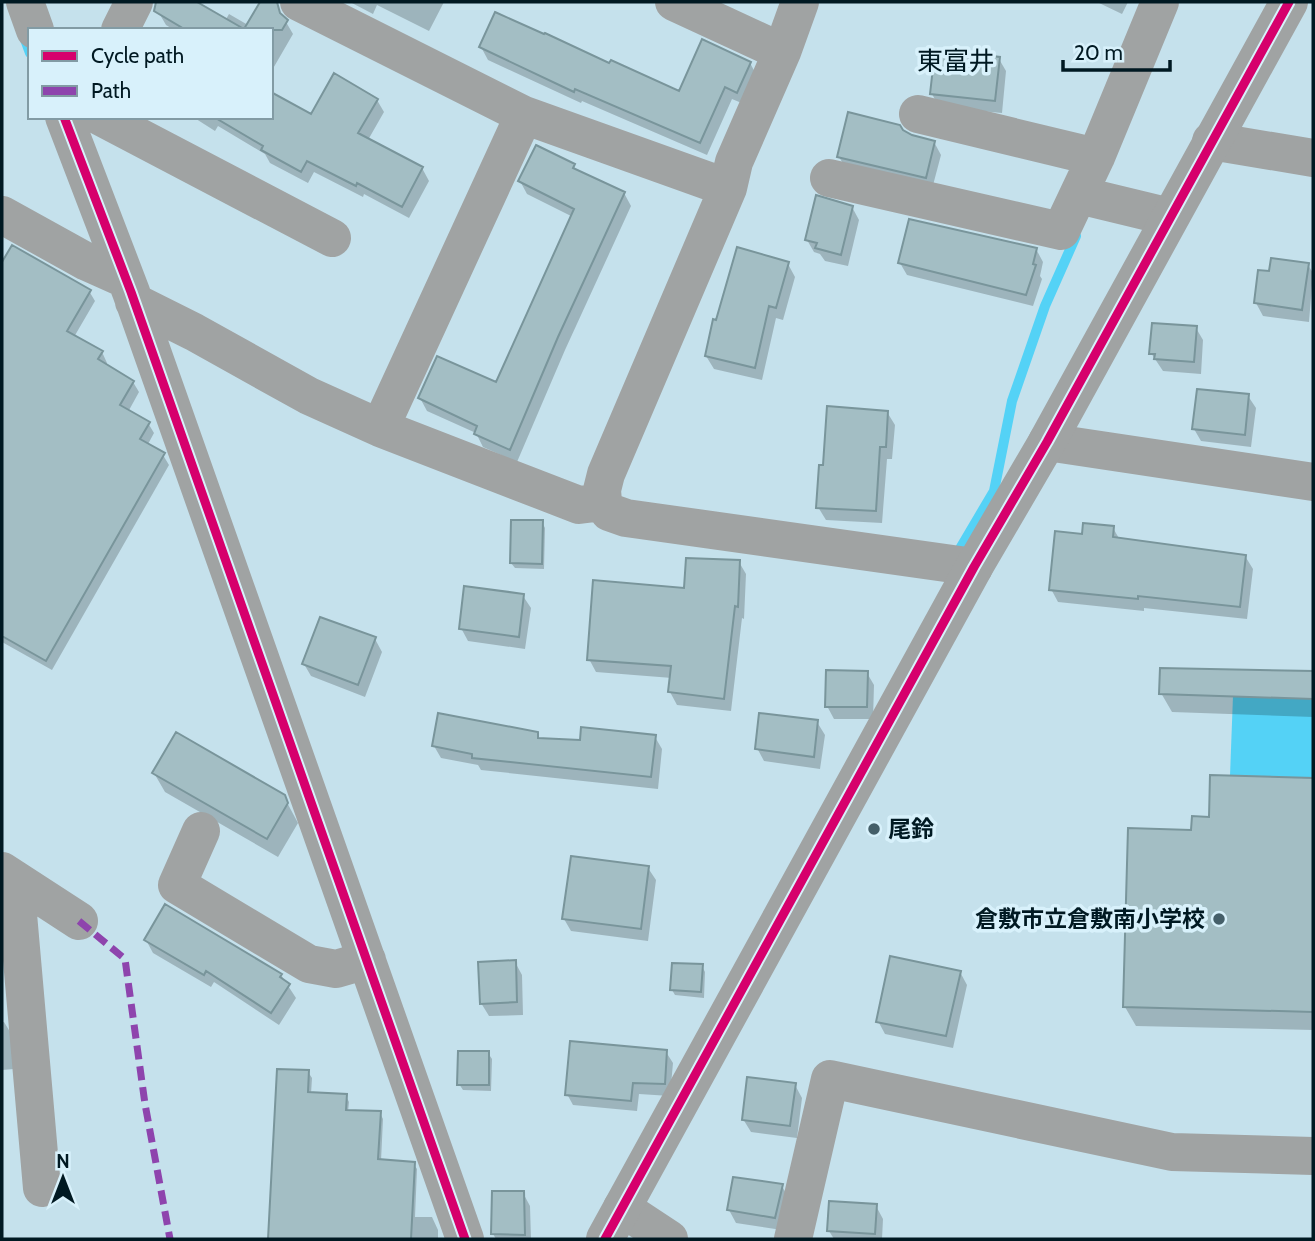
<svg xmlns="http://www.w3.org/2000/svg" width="1315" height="1241" font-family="Cabin,'Noto Sans JP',sans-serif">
	<rect width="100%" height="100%" fill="#c5e1ec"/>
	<path fill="#54d2f6" d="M1233,696L1313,699V778L1230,776Z"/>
	<path fill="#0003" d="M166,2H193L225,21L229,14L248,25L286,22L293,34L271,72V30H174L166,25L159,13Z
		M350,2H444L429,31L377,5L373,14Z
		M1097,2H1128L1122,14Z
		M481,47L610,65L680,93L750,63L757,76L744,104L732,99L707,155L582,101L581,103L488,60Z
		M999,59L1006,71L1002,113L939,107L932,94Z
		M377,100L384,112L368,140L422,168L429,181L409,218L364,194L363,197L314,172L308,183L270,163L265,154L218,126L215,131L193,117L311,116Z
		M902,132L912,137L934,142L941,155L932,189L847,170L839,157Z
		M573,165L577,172L624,193L631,206L565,350L517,462L483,447L476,433L427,411L420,398L497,385L573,217L527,194L520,181Z
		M852,207L859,220L848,266L825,261L820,254L814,252L807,240Z
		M1036,249L1043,262L1040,276L1042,279L1033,306L907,275L900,263Z
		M2,258L89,291L95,301L74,337L102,352L107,363L106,366L133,382L139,392L128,412L148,423L154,433L147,446L163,455L169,465L52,670L2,642Z
		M788,264L795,277L783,320L776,318L762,380L714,369L706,356Z
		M1308,265L1313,273L1309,322L1263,316L1256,303L1270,273Z
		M1196,328L1203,340L1201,374L1163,371L1151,353Z
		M1248,396L1256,408L1251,447L1201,441L1194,429Z
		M887,412L895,425L892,459H887L882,523L826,520L818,507Z
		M542,522L545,528L544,569L515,568L511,563Z
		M1113,528L1120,540L1245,556L1253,569L1247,619L1144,608V611L1058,602L1051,589L1083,536Z
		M739,562L746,574L744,619L742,618L731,711L677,705L670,692L672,678L596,672L589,659L686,590Z
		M523,596L531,608L525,649L468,641L461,628Z
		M1313,626V717L1172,712L1161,693L1312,673Z
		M375,639L382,652L365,697L311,676L304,664Z
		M867,673L874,685L873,719H834L827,706Z
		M817,722L825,735L820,769L764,761L757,748Z
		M537,734L540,740L582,742L655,737L662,749L658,789L481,770L478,765L441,758L434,746Z
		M154,773L284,797L298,823L278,857L165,792Z
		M1212,777L1313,780V1030L1136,1026L1125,1007L1193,832L1211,818Z
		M648,868L656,880L648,941L571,931L564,919Z
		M146,940L281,975L296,998L279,1025L214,982L211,987L153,953Z
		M515,962L522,975L523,1015L489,1016L481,1003Z
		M702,966L705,972L704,998L675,995L672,990Z
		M960,972L967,985L953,1048L885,1034L878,1021Z
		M2,1022H4L12,1035L14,1069L2,1070Z
		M666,1052L673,1063L670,1096L639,1094L637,1111L573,1105L567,1094Z
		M488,1053L492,1059L491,1091L463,1090L459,1084Z
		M278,1071L308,1072L312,1078L311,1094L346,1096L349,1102L348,1112L380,1113L383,1119L381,1161L413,1163L417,1169L415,1217H432L438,1230V1239H270Z
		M795,1085L802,1098L797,1138L751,1132L743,1119Z
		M782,1186L789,1199L782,1230L736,1223L729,1210Z
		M523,1193L530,1206L531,1239H496L493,1234Z
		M876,1206L883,1219L882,1239H834L829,1231Z"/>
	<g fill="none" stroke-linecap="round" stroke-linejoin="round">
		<path stroke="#54d2f6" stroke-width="10" d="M23,34L30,53
			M953,551L958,552L994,491L1012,401L1045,306L1076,236"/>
	</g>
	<path fill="#a3bec4" stroke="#79959b" stroke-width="2" d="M156,2H197L244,29L260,2H277L280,13L288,20L282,30H186L154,11Z
		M495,12L544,34L545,33L609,63L611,60L679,91L702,39L751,62L737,93L725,87L700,143L575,89L574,92L479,47Z
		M935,50L1000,57L995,101L930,94Z
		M334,73L378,99L358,133L423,167L402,207L357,183L356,186L307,161L301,172L261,150L263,146L214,117H271V92L311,114Z
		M848,112L900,125L903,130L912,135L935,141L926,178L837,157Z
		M536,145L575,164L573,168L625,192L558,337L510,450L474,434L477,426L418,398L437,356L496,382L574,209L518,181Z
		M816,195L853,206L841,255L815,248L817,243L805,240Z
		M909,219L1037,248L1033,264L1036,265L1026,295L898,263Z
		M12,245L91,290L67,331L103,351L98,359L134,381L120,405L150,422L140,439L165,453L46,661L2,636V262Z
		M737,247L789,262L776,308L769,306L755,368L705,356L713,319L716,320Z
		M1271,258L1309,263L1302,310L1254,303L1258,270L1269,271Z
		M1152,323L1197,326L1194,362L1154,359L1155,354H1149Z
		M1197,389L1249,394L1245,435L1192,429Z
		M827,406L888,411L886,447H880L876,511L816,508L819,465H823Z
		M511,520H543L542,564L510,563Z
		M1083,523L1114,526L1113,537L1246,555L1240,607L1138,596V599L1049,590L1055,531L1082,534Z
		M686,558L740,560L738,607L735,606L724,699L668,692L671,666L587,660L593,580L684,588Z
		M464,586L524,594L519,637L459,629Z
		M320,617L376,637L358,685L302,664Z
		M1160,668L1313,671V699L1159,694Z
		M826,670L868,671L867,707H825Z
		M438,713L538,732V738L580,740L581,727L656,735L651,777L472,758V754L432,746Z
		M759,713L818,720L814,757L755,749Z
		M176,732L285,795L288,803L267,839L152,773Z
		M1210,775L1313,778V1012L1123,1007L1128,828L1191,830L1192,816L1209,817Z
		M571,856L649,866L641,929L562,919Z
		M165,904L282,974L280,977L290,984L271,1013L206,971L204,975L144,940Z
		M890,956L961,971L946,1036L876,1022Z
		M516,960L517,1002L480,1004L478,962Z
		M672,963L703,964L701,992L670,990Z
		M570,1041L667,1050L665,1084L633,1083L631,1101L565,1095Z
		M458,1051H489V1085H457Z
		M277,1069L309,1070L308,1092L347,1094L346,1110L381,1111L378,1159L415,1162L411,1239H268Z
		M747,1077L796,1083L790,1126L742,1120Z
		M733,1177L783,1184L775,1218L727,1210Z
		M492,1191H524L525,1235L491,1234Z
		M829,1201L877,1204L875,1234L827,1231Z"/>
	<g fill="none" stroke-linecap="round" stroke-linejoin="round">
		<path stroke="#a0a3a3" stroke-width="38" d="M25,2L35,30
			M299,2L524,115L728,188
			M674,2L782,52
			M120,30L134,2
			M918,114L1096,157
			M64,117L131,292L465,1239
			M101,117L332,238
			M1211,141L1313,158
			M829,178L1061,231L1096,157L1160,2
			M1079,195L1170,217
			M2,215L87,262L125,279
			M134,302L194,332L309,396L380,428L579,505L603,502L609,512L626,518L974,567
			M380,428L524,115
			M1047,442L1313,482
			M603,502L602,490L606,474L728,188L734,162L782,52L800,2
			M201,831L177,885L309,964L336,969L367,960
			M2,871L79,921
			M15,880L42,1188
			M622,1208L669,1239
			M793,1239L830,1079L1172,1152L1313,1156"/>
		<path stroke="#a0a3a3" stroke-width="38" d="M605,1239L974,567L1047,442L1289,2"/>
		<path stroke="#8e44ad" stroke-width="7" stroke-dasharray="14 7" stroke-linecap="butt" d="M79,921L125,959L145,1104L170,1239"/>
		<g stroke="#d8f1fb" stroke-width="13">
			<path id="cycleway" d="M64,117L131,292L465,1239
				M605,1239L974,567L1047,442L1289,2"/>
		</g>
		<use href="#cycleway" stroke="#d6006c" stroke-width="9"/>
	</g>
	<g fill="#455f69" stroke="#d8f1fb" stroke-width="2.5">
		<circle cx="874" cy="829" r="7"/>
		<circle cx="1219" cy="919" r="7"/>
	</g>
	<g text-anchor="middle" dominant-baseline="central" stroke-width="7" stroke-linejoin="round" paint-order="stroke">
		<g font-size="23" font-weight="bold" fill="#001922" stroke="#d8f1fb" text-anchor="start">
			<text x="888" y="829">尾鈴</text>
			<text x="1205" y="919" text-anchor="end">倉敷市立倉敷南小学校</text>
		</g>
		<g font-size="26" fill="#001922" stroke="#d8f1fb">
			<text x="956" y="61">東富井</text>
		</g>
	</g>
	<rect width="1315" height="1241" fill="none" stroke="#001922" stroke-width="7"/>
	<rect x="28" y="28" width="245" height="91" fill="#d8f1fb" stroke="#829ba4" stroke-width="2"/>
	<rect x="42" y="51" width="35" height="10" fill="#d6006c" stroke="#829ba4" stroke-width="2"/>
	<text x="91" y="63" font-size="21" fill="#001922">Cycle path</text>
	<rect x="42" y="86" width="35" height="10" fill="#8e44ad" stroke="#829ba4" stroke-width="2"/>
	<text x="91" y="98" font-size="21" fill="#001922">Path</text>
	<g transform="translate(63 1178)" stroke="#d8f1fb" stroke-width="5" paint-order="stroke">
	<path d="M0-5L12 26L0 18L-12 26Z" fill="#001922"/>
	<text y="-10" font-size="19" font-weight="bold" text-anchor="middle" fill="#001922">N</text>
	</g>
	<path d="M1063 60v10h107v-10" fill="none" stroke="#001922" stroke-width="3.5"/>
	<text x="1074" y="60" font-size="21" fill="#001922" stroke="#d8f1fb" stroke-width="5" paint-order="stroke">20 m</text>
</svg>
